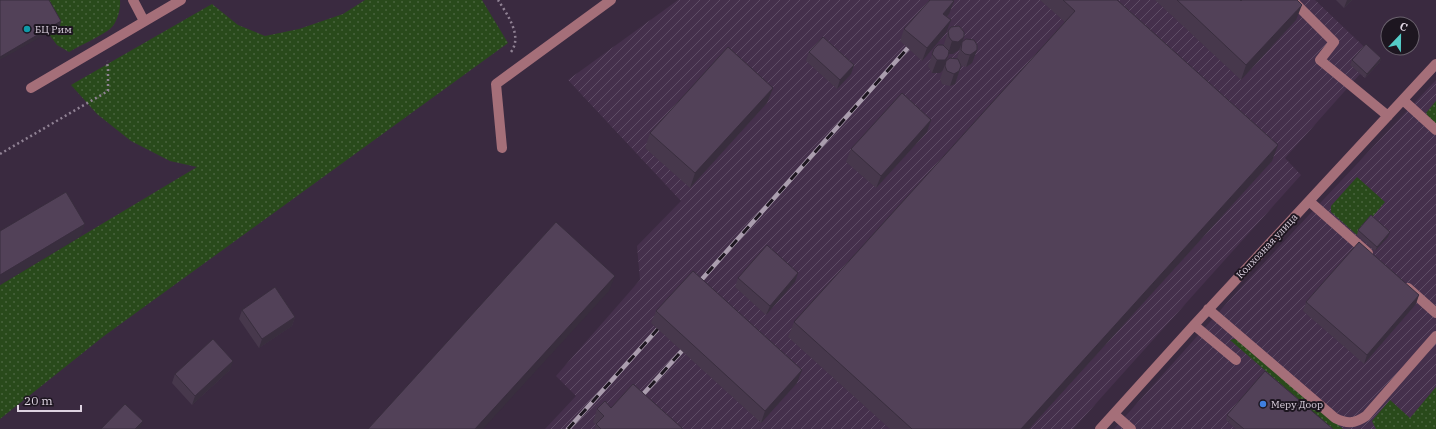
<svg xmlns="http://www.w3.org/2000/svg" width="1436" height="429" font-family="'IBM Plex Serif',serif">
	<defs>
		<pattern id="industrial-furrows" width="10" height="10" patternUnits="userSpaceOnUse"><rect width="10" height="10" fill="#45304c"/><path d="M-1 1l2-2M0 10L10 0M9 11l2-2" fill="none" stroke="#5f4d66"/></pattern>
		<pattern id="grass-dots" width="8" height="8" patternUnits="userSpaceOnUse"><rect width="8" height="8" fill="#294a1b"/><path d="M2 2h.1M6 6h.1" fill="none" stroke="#48633c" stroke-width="1.8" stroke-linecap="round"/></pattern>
	</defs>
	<rect width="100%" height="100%" fill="#3a2a40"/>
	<path fill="url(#industrial-furrows)" d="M678,0H1315L1380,62L1365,78L1360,74L1285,158L1301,175L1073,429H545L576,396L556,376L640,280L637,246L681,201L568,80Z
		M1436,80V429H1114L1244,284Z"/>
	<path fill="url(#grass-dots)" d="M45,0H120C121,9 117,23 110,29C99,37 81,45 69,52L57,45L48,33Z
		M365,0H482L508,43L104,336L0,419V285L197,167L170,161L131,141L97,114L71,85L212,4L238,25L265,36L299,29L343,14Z
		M1436,101V124L1428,116L1426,113Z
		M1357,177L1385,202L1357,235L1331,212V206Z
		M1234,339H1238L1343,429H1333L1230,340Z
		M1436,387V429H1376L1372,421L1390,400L1410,418Z"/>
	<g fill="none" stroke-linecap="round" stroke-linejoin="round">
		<path stroke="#908294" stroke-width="2.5" stroke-dasharray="2 3" stroke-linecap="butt" d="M498,0C507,14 523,36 511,52
			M0,154L108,91V70L107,61"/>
		<path stroke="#a56f79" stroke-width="10" d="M133,0L144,21
			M1292,0L1334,42L1320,60L1388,116
			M31,88L181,0
			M1403,100L1436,130
			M502,148L496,84L611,0
			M1309,201L1368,253
			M1408,288L1436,313
			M1208,309L1335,418C1347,424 1354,424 1366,416L1436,336
			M1194,325L1236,360
			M1114,414L1131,429
			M1100,429L1194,325L1436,64"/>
		<g stroke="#aa9dae" stroke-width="4.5">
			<path id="rail" d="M695,287L914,41
				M637,401L689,343
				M568,429L666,320"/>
		</g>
		<use href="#rail" stroke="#1d1620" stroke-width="3" stroke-dasharray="9" stroke-linecap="butt"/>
	</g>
	<path fill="#47384c" d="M1040,0H1117L1272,161L1029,429H890L788,337L794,322L1065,22Z
		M1155,0H1240L1241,1L1296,20L1241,80Z
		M1336,0H1352L1344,8Z
		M954,1L949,14L947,17L946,33L922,61L900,41L904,29Z
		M948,31L964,37L959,50L953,54H948L947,61L957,59L958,55L962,42L977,50L972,63L966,67L961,66L955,84L950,86L942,84L940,79L943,70L940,73H932L928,66L934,49L944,46V44Z
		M809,52L854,65L851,74L837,89L806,61Z
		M1381,58L1380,62L1365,78L1350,65L1352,60Z
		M773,88L767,103L690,188L645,148L650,133Z
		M931,120L927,132L876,188L846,162L851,149Z
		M1358,230L1390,232L1388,237L1375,251L1357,235Z
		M798,273L795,282L766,315L735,287L738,278Z
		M1306,302L1416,304L1364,364L1303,311Z
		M242,310L295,317L292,326L259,348L239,319Z
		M656,311L797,383L761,423L651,323Z
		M230,370L192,405L172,383L175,374Z
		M611,408L683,429H595L596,425L593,422L597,409Z
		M1227,415L1333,429H1236L1226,420Z"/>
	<path fill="#392e3e" d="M1347,0H1352L1344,8Z
		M954,1L949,14L938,26L943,14Z
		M1302,5L1296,20L1241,80L1246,65Z
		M951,20L946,33L922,61L927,48Z
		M61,21L60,26L0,60V57Z
		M964,37L959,50L953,54H948L952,41Z
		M977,50L972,63L966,67L970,55Z
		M948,56L943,70L940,73H932L937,60Z
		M1381,58L1380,62L1365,78L1367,74Z
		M854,65L851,74L837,89L840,80Z
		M961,66L955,84L950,86L954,74Z
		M773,88L767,103L690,188L695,173Z
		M931,120L927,132L876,188L881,176Z
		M1278,145L1272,161L1029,429H1021Z
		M85,224L81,236L0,285V275Z
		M1390,232L1388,237L1375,251L1377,247Z
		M798,273L795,282L766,315L770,306Z
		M615,276L609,291L483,429H475Z
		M1419,295L1416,304L1364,364L1367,355Z
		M295,317L292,326L259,348L262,339Z
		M233,361L230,370L192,405L195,396Z
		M802,370L797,383L761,423L765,411Z
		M143,421L140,429H135Z"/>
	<path fill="#524158" stroke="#392e3e" d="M0,0H49L61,21L0,57Z
		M930,0H952L954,1L943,14L951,20L927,48L904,29Z
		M1063,0H1117L1278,145L1021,429H912L794,322L1075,11Z
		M1177,0H1240L1241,1L1242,0H1297L1302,5L1246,65Z
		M959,26L964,32V37L958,42L952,41L949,37L948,31L951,27Z
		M823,37L854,65L840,80L809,52Z
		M966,39L974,40L977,45V50L970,55L965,54L961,50L962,42Z
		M1366,44L1381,58L1367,74L1352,60Z
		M938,45H943L949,51L948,56L945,60H937L932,54L934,49Z
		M728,47L773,88L695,173L650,133Z
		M950,58L958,59L961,66L959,71L954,74L947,71L945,66L946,61Z
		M902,93L931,120L881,176L851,149Z
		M66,192L85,224L0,275V231Z
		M1371,215L1390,232L1377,247L1358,230Z
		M556,222L615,276L475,429H368Z
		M1359,242L1419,295L1367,355L1306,302Z
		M767,245L798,273L770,306L738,278Z
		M693,271L802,370L765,411L656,311Z
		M275,287L295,317L262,339L242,310Z
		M213,339L233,361L195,396L175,374Z
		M1265,371L1333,429H1244L1227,415Z
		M633,384L683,429H601L596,424L604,416L597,409L605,401L611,408Z
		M125,404L143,421L135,429H101Z"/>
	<circle fill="#0f9aa8" stroke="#1d1620" stroke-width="1.5" cx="27" cy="29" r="4"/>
	<circle fill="#3f7fe0" stroke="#1d1620" stroke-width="1.5" cx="1263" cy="404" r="4"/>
	<g text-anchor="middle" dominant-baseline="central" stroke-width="4" stroke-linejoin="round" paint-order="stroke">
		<g font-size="10" fill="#ded3e1" stroke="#1d1620" text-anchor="start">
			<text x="35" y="29">БЦ Рим</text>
			<text x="1271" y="404">Меру Доор</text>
		</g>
		<g font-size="10" fill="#ded3e1" stroke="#1d1620">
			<text transform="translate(1267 246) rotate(-47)">Колхозная улица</text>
		</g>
	</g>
	<g transform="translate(1400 36) rotate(22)"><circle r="19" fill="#1d1620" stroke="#6a626d"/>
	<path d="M0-3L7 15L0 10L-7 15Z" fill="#54cdc8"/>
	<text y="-6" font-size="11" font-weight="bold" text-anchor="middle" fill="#ded3e1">С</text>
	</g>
	<path d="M18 405v6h63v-6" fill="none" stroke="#ded3e1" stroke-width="2"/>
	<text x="24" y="405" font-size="12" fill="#ded3e1" stroke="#1d1620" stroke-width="3" paint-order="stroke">20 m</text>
</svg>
